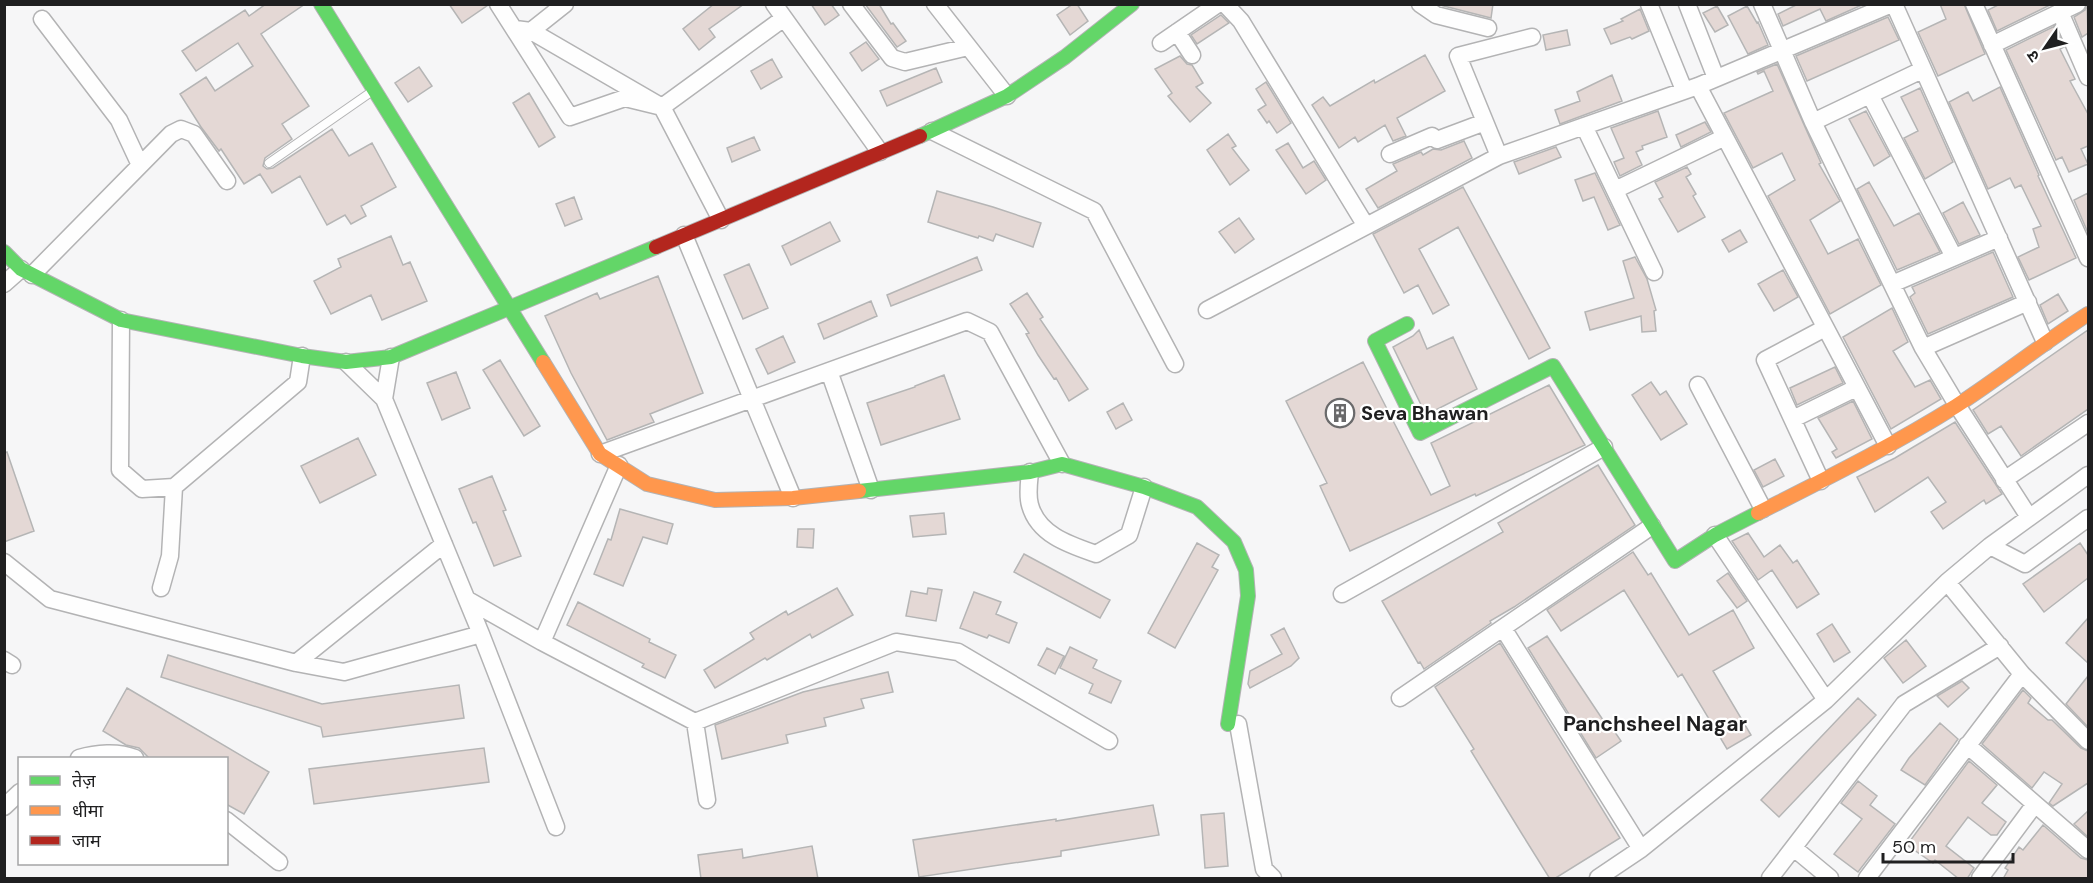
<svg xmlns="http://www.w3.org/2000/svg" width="2093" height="883" font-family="'DM Sans','Noto Sans Devanagari',sans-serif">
	<rect width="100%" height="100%" fill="#f6f6f7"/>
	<path fill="#e4d8d5" stroke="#b5b5b5" stroke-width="1.5" d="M266,4H305L261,34L309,106L282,124L292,139L265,158L263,166L267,169L273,168L332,129L349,156L372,143L396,187L361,206L366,216L351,224L345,215L327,225L300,176L272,193L260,174L244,184L221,149L219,151L201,127L180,94L206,77L215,91L253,66L238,43L196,71L182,51L245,10L249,16Z
		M449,4H488V5L462,23Z
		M714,4H744L709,29L715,37L699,50L683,29Z
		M811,4H831L839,15L825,25Z
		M865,4H879L891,24L893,23L906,41L897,47Z
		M1073,4H1077L1088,21L1070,35L1057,15Z
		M1439,4H1493L1491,18L1440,5Z
		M1798,4H1864L1826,21L1820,9L1783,26L1778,14Z
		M1940,4H1964L1985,54L1938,76L1918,32L1946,19Z
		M2000,4H2052L1997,31L1988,10Z
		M2087,4L2088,33L2082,37L2074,17L2085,10Z
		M1717,6L1728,25L1715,32L1703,13Z
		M1747,6L1757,23L1758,22L1768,45L1748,54L1728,16Z
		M1640,9L1649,31L1632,39L1630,37L1611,44L1604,29L1623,21L1621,19Z
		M1221,15L1229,23L1197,44L1191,35Z
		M1888,17L1899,40L1807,81L1796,56Z
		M2055,26L2064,47L2060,49L2075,79L2070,81L2088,114V146L2081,149L2088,164L2069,172L2062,157L2056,160L2006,50Z
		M1567,30L1570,45L1546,50L1543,35Z
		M866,42L879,59L862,71L850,53Z
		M1425,55L1445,91L1397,118L1406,136L1393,141L1385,125L1358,142L1355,137L1339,148L1312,105L1323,97L1330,106L1374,80L1375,83Z
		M1180,56L1187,64L1192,65L1203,83L1196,87L1211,103L1190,122L1168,96L1172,93L1155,69Z
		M772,59L782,77L761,89L751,71Z
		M1777,64L1821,163L1819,164L1840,201L1810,220L1828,254L1858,239L1881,285L1830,314L1768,196L1795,180L1782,153L1753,168L1724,113L1773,91L1764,71L1758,74L1757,72Z
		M419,67L432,86L408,102L395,83Z
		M936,68L942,82L887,106L880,91Z
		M1612,75L1622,101L1560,124L1555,110L1580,101L1577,92Z
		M1266,82L1291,123L1277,133L1269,121L1267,123L1258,110L1266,105L1256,89Z
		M2000,87L2039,175L2038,176L2076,258L2029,280L2018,257L2039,247L2033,229L2041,226L2021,185L2015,188L2010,178L1988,189L1949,102L1968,92L1973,101Z
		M1920,88L1953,162L1925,179L1904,138L1918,131L1901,97Z
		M529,93L555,137L539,147L513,103Z
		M1658,111L1667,137L1642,146L1643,149L1636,152L1642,165L1620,176L1614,162L1624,158L1611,128Z
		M1866,111L1890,156L1874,166L1849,119Z
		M1705,122L1711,132L1681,147L1676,135Z
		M1228,134L1236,146L1232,148L1249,170L1230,185L1207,150Z
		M754,137L760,150L732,162L727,148Z
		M1464,141L1472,158L1378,208L1366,189L1397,171L1393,164L1421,152L1423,155L1433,149L1441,150Z
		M1288,143L1303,168L1314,161L1326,180L1306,194L1276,150Z
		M1556,147L1561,157L1519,174L1514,162Z
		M1687,167L1691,174L1686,177L1696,194L1693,196L1705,217L1678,232L1659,199L1663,197L1655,182Z
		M1595,173L1620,225L1608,230L1594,197L1583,201L1575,180Z
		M1869,182L1894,226L1919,213L1940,252L1897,270L1857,189Z
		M1463,187L1550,348L1529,359L1458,227L1419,249L1449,305L1433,314L1418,285L1404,293L1373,234Z
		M937,191L993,207L1041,223L1033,247L996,234L993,241L979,236L978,238L928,222Z
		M2088,193V233L2074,200Z
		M574,197L582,219L565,226L556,204Z
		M1963,202L1980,235L1959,244L1943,213Z
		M1239,218L1254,239L1235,253L1219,232Z
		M830,222L840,241L791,265L782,246Z
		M1740,230L1747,242L1729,252L1722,240Z
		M391,236L403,265L410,262L427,301L382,320L371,295L331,314L314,281L341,267L338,259Z
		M1993,252L2013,297L1928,334L1910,297L1915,293L1912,287Z
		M977,257L982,270L891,306L887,295Z
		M1635,257L1647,279L1656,310L1654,311L1656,331L1642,332L1641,316L1590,330L1585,312L1634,298L1623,261Z
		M749,264L768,308L743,319L724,275Z
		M1783,270L1798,297L1774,311L1758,284Z
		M658,276L703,393L650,414L654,422L607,440L571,373L545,316L597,293L600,299Z
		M1027,293L1043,317L1040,319L1088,389L1069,401L1056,378L1054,379L1038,355L1026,334L1029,333L1010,304Z
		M2058,294L2068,311L2048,324L2040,305Z
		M871,301L877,316L824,339L818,324Z
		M1892,308L1908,342L1893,351L1915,387L1930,380L1941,399L1891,429L1843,337Z
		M1419,330L1427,349L1453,337L1477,389L1426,415L1393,347L1413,336Z
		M2088,330V409L2021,456L2001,426L1988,434L1973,410Z
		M783,336L795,362L768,374L756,349Z
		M500,360L540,426L524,436L483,370Z
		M1363,362L1431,495L1450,486L1431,443L1549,385L1585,445L1476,496L1475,494L1350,551L1320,486L1327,483L1286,401Z
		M1835,367L1843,383L1797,405L1790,388Z
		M456,372L470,408L442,420L427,383Z
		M944,375L960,419L881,445L867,403L915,387V386Z
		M1651,382L1660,395L1666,391L1687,424L1661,440L1632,395Z
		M1853,401L1872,439L1836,458L1832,452L1837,449L1818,418Z
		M1123,403L1132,420L1116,429L1107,412Z
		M1955,422L2002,494L1986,504L1984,500L1943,529L1931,512L1946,502L1928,477L1875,512L1857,477L1895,458Z
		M358,438L376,475L320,503L301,466Z
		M7,452L34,531L4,542V453Z
		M1775,459L1784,476L1763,487L1754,470Z
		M1598,465L1635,525L1514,607L1490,621L1491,623L1424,669L1420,662L1418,663L1382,601L1503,532L1498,523Z
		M492,476L506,510L503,511L521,556L494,566L476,522L473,523L459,489Z
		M620,509L673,524L667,544L643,537L623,586L594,574L608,539L611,540Z
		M944,513L946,534L913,537L910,516Z
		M798,529H814L813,548L797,547Z
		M1748,533L1764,557L1780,545L1793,563L1797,560L1819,594L1797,608L1772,570L1758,580L1732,541Z
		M1197,543L1219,555L1212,567L1218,570L1175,648L1148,633Z
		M2080,543L2088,555V578L2044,612L2023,584Z
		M1633,552L1648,575L1651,573L1689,635L1733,610L1754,648L1713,671L1751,735L1727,749L1682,674L1678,677L1624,590L1561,631L1547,610Z
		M1024,554L1110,600L1100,618L1014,572Z
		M1728,573L1747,601L1737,608L1717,581Z
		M837,588L853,615L812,638L810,634L767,660L765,658L715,688L704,670L754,639L750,633L786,611L788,615Z
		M928,588L942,590L936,621L906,616L911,591L927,594Z
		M974,592L1001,602L996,614L1017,623L1009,643L989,635L987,638L960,628Z
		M578,602L650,639L649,642L676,655L665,678L642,667L644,664L567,625Z
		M2088,618V663L2066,643Z
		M1832,624L1850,652L1834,662L1817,634Z
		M1284,628L1299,658L1291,666L1250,688L1248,684L1250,671L1282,654L1271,635Z
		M1547,636L1603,720L1606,719L1621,741L1596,758L1528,648Z
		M1906,640L1926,666L1903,683L1884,658Z
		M1500,643L1620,838L1554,879H1550L1522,834L1471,751L1474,749L1435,687Z
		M1070,647L1097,660L1093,668L1121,681L1111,703L1089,693L1093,684L1060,668Z
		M1047,648L1064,656L1055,674L1038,665Z
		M168,655L322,704L459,685L464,718L323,737L321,727L161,677Z
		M888,672L893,692L861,699L864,708L824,718L826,726L786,735L788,743L722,759L715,725L803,692Z
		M2088,676V727L2066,704Z
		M1962,681L1969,688L1948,707L1937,696Z
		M127,688L269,772L244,814L226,804V759H150L139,748L126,745L103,731Z
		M2023,690L2031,698L2028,703L2048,720H2052L2081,748L2088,751V783L2053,806L2049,803L2062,784L2044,772L2032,788L1982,744Z
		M1858,698L1876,715L1779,817L1761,800Z
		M1940,723L1958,739L1925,785L1901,770L1909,758Z
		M484,748L489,782L314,804L309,769Z
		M1969,761L1997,785L1982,803L2006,822L1997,835H1991L1968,817L1946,846L1974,868L1967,879H1959L1935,860L1933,863L1907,845Z
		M1858,781L1877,796L1870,805L1895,824L1858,872L1834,854L1862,819L1841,803Z
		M1153,805L1159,835L1061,851V856L919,877L913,840L1056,819V821Z
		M2088,811V837L2074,824Z
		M1224,813L1228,866L1205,868L1201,815Z
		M2043,825L2081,858L2088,860V879H2003L2008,870L2005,868L2019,847L2023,850Z
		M812,846L818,879H701L698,855L742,849L743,858Z"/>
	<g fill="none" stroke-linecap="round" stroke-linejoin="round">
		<g stroke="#b3b3b4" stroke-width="10">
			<path id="lane" d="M269,163L374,90"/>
		</g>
		<g stroke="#b3b3b4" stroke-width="19">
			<path id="street" d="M498,4L570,117L625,98L662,107L784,18
				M774,4L880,152
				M851,4L892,58L905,62L968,47
				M935,4L1007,96
				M1225,4L1241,21L1366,226
				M1420,4L1436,15L1488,28
				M1649,4L1684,90
				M1687,4L1716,78
				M1762,4L1813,122L1923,348L1957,405L2029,517
				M1894,4L2045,342
				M1974,4L2088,258
				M2060,12L2088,77
				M42,19L119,120L140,165
				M515,29L531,31L662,107L721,220
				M531,31L565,4
				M1177,32L1192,55
				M1161,43L1218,4
				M1992,45L2077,4
				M1698,86L1888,446
				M1870,95L1954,257
				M1813,122L1922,70
				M1584,126L1654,272
				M932,131L1094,211L1175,364
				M1390,154L1432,136L1437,140L1485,122
				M1499,156L1458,56L1532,37
				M1615,190L1725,137
				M684,235L793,498
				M32,275L171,134L181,129L194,134L227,181
				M4,284L21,269
				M1892,284L1999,238
				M1207,310L1499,156L1698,86L1892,4
				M121,320L120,470L142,489L174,487L298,382L302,356
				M1923,348L2028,302
				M346,362L384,399L481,634L556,827
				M829,371L871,490
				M1698,385L1763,509
				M384,399L391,357
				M1793,419L1856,388
				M600,454L967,321L990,332L1062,464
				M1030,472C1029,482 1027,495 1030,505C1038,535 1070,545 1096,554L1129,535L1144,487
				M2004,480L2088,423
				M1821,481L1765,360L1825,328
				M1715,535L1826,700
				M1990,546L2025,564L2088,518
				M4,562L50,599L296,663L344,672L481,634
				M1947,582L2022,674L2088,741
				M161,588L170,556L174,487
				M1342,594L1604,447
				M468,600L542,642L695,722L896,642L958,652L1109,741
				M1503,628L1641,849
				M542,642L619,465
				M4,660L12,665
				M296,663L444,544
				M1400,698L1652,526
				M695,722L707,800
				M1238,724L1264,869L1273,878
				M1967,745L2088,850
				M79,758C96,753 118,751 135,758
				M4,807L20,792
				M226,820L279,862
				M1795,849L1830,878
				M1598,878L1641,849L1826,700L1947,582L1990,546L2088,475
				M1770,878L1904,704L2000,646
				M1867,878L2022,674
				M1980,878L2035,804"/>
		</g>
		<g stroke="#b3b3b4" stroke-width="16">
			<path id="fast" d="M321,4L543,362
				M920,136L1007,96L1065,57L1132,4
				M4,252L21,269L121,320L302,356L346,362L391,357L656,247
				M1407,324L1375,341L1420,433L1553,366L1675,561L1715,535L1758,513
				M859,491L1030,472L1062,464L1144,487L1197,507L1234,542L1246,570L1248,596L1228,724"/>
		</g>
		<g stroke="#b3b3b4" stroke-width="16">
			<path id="slow" d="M543,362L600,454L647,484L715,500L793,498L859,491
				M1758,513C1825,479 1892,446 1956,406C2001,377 2043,343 2088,314"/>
		</g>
		<g stroke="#b3b3b4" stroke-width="16">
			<path id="jam" d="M656,247L920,136"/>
		</g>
		<use href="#lane" stroke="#fefefe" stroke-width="8"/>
		<use href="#street" stroke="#fefefe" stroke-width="16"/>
		<use href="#fast" stroke="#63d668" stroke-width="14"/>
		<use href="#slow" stroke="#ff974d" stroke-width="14"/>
		<use href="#jam" stroke="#b3261e" stroke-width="14"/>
	</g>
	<defs>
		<g id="building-ring" transform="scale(1.5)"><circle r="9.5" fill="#fff" stroke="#6a6a6b" stroke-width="1.5"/><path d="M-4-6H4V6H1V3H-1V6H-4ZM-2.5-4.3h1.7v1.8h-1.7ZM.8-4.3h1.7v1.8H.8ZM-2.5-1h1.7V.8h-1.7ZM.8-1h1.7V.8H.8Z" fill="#6a6a6b"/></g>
	</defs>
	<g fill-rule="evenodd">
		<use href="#building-ring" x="1340" y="413"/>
	</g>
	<g text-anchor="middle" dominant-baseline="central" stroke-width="4.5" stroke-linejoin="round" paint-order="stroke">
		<g font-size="20" font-weight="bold" fill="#1f1f20" stroke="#fff" text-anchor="start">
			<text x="1361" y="413">Seva Bhawan</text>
		</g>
		<g font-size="21" font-weight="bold" fill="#1f1f20" stroke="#fff">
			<text x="1655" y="724">Panchsheel Nagar</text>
		</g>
	</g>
	<rect width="2093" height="883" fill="none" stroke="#1f1f20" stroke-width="12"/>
	<rect x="18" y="757" width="210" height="108" fill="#ffffff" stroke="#a5a5a6" stroke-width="1.5"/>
	<rect x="30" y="776" width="30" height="9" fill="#63d668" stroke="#a5a5a6" stroke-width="1.5"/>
	<text x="72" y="787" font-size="18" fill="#1f1f20">तेज़</text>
	<rect x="30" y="806" width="30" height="9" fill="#ff974d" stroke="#a5a5a6" stroke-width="1.5"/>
	<text x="72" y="817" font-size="18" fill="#1f1f20">धीमा</text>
	<rect x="30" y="836" width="30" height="9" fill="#b3261e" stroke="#a5a5a6" stroke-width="1.5"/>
	<text x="72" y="847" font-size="18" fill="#1f1f20">जाम</text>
	<g transform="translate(2045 48) rotate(235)" stroke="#ffffff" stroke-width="4.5" paint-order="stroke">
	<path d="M0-4.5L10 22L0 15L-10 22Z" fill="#1f1f20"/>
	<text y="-9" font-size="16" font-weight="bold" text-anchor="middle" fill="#1f1f20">उ</text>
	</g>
	<path d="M1883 853v9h130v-9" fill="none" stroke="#1f1f20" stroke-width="3"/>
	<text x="1892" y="853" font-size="18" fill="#1f1f20" stroke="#ffffff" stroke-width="4.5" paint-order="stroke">50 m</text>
</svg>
